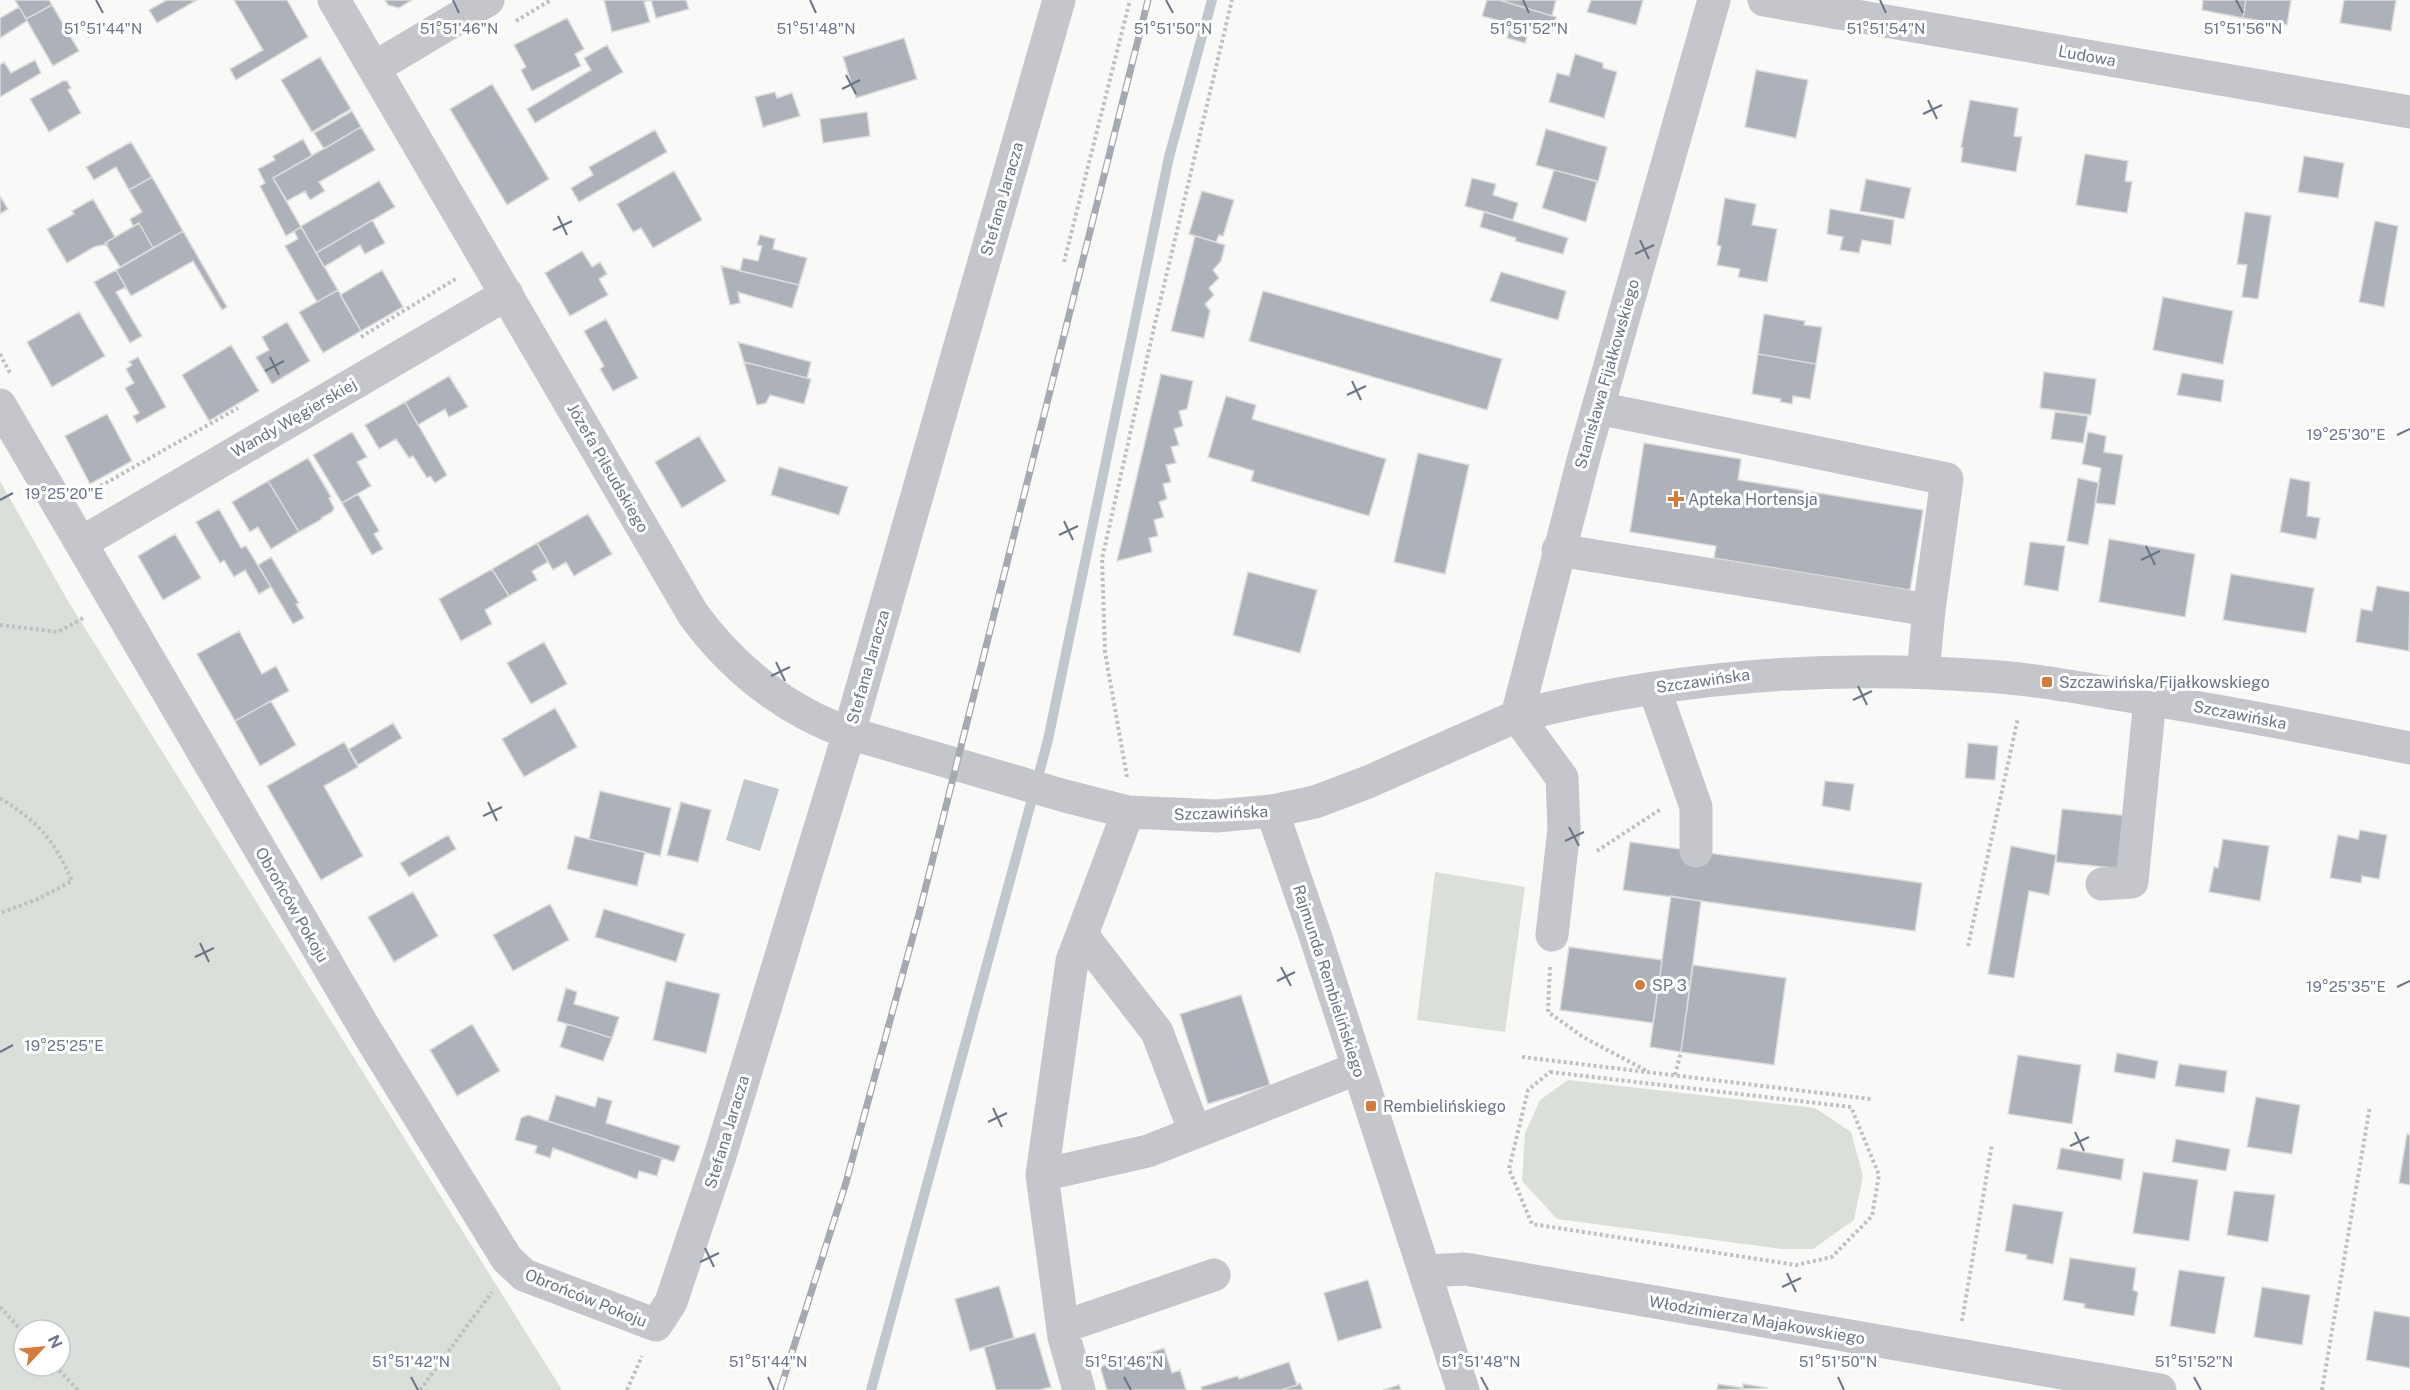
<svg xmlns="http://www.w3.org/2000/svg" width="2410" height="1390" font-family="'Public Sans',sans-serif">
	<rect width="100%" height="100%" fill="#f9f9f8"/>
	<path fill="#dae0d9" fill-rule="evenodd" d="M0,481L68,601L562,1390H0ZM24,1330H60V1366H24Z
		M1435,872L1525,887L1505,1032L1417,1020Z
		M1568,1080L1815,1108L1851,1132L1863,1176L1854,1220L1813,1249H1781L1557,1219L1522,1181L1525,1133L1540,1100Z"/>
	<path fill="#c0c7cd" d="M744,779L779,789L760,851L726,840Z"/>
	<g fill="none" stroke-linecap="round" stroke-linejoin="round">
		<path stroke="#c0c7cd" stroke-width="10" d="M871,1390L1048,740L1169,157L1212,0"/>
	</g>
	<path fill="#adb2ba" stroke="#dbdbda" stroke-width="1.5" d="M15,0H49L52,5L26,19Z
		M167,0H197L157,23L149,10Z
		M234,0H287L308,37L236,80L230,69L263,50Z
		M385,0H412L399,8L388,5Z
		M604,0H686L689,9L656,18L651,0L644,2L650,22L612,32Z
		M1487,0H1499L1556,17L1551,36L1529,30L1525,43L1507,38L1511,24L1482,16Z
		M1499,0H1556L1552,16Z
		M1591,0H1643L1636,25L1587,12Z
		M2203,0H2246L2243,18L2202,10Z
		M2246,0H2291L2287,25L2243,18Z
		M2344,0H2396L2391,31L2340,23Z
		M52,5L79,51L53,66L26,19Z
		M19,7L27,21L0,38V18Z
		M567,18L584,49L575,54L581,66L532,91L521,70L526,67L514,45Z
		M904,38L917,79L856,98L843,57Z
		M607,45L623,72L535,123L527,109L591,70L584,58Z
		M1575,54L1603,63V68L1617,72L1604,118L1549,102L1557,73L1569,76Z
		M320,57L351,109L312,132L281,80Z
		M35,60L41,73L0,97V65L4,62L11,73Z
		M1756,70L1808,80L1796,138L1745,127Z
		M63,81H67L71,88L68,90L81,113L49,132L30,99Z
		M492,84L549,179L507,205L450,109Z
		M775,92L777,98L792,93L800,116L763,127L755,97Z
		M1970,100L2018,108L2014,136L2022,137L2016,172L1961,162L1963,148L1961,147Z
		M352,111L361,127L324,149L314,133Z
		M867,112L870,136L823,143L820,119Z
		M361,127L375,150L319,182L325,191L310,200L305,191L287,201L273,178Z
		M1546,129L1607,147L1598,182L1536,165Z
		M655,130L667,152L579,202L571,188L593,175L589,167Z
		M303,139L312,156L273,178L301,227L286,236L260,186L265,183L258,169L275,160L273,156Z
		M131,142L152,177L129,190L116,167L94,180L86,167Z
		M2085,154L2128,161L2125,181L2132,182L2127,213L2076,205Z
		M2304,156L2344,163L2338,198L2298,192Z
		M1554,170L1597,181L1586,222L1542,208Z
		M674,171L702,220L653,248L641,228L633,232L617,204Z
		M152,177L183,231L153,248L139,223L133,226L130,219L142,212L129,190Z
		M1472,178L1496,184L1493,195L1518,203L1513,220L1465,206Z
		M1866,179L1911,188L1904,219L1860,211Z
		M379,181L395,207L316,253L301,226Z
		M1202,191L1234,200L1223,236L1219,235L1216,242L1189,234Z
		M0,196L8,209L0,214Z
		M1725,198L1756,204L1752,225L1777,229L1767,282L1738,277L1740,269L1717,265L1721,246L1717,245Z
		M93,199L115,237L105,243L107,244L94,247L67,263L47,229L74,214L72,211Z
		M1830,209L1894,220L1891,245L1862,240L1859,253L1840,250L1843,237L1827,234Z
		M1484,212L1568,238L1563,254L1515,241L1516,238L1480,227Z
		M2245,212L2271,216L2258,299L2242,297L2247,265L2237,264Z
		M372,220L385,243L365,254L360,245L324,267L316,253Z
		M2375,221L2398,226L2384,307L2359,302Z
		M139,223L153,248L120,267L105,243Z
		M301,227L338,290L317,302L285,246L298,239L294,231Z
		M183,231L227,307L222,310L193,261L131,296L116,270Z
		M760,235L775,239L773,249L807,258L799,285L740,271L743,258L758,261L762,246L757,245Z
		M1195,236L1225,245L1221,261L1213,270L1219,278L1209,288L1214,295L1205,304L1210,311L1204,338L1171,331Z
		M582,251L592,267L600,262L607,274L599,279L608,295L570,316L545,273Z
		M721,266L799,285L792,308L738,292L740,303L730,305Z
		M116,270L126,287L116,292L142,336L130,343L94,282Z
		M382,270L403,307L361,331L340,295Z
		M1501,272L1566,291L1558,320L1490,301Z
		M338,290L361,331L323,353L299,312Z
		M1263,291L1502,359L1487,410L1249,341Z
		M2163,297L2233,311L2223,364L2153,350Z
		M79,312L105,356L52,387L27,342Z
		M1764,314L1805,321L1804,325L1822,327L1816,364L1758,354Z
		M606,319L638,378L613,391L600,369L604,366L584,331Z
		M287,322L310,361L272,384L256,357L269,350L262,337Z
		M738,342L811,362L807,378L744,362Z
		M231,345L259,391L209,421L182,375Z
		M1758,354L1816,364L1810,399L1793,396L1792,404L1780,402L1781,399L1752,394Z
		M138,357L166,407L137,423L133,416L139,413L125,388L134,383L126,369L132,365L129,362Z
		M744,362L811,379L804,404L770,395L766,403L757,405Z
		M2044,372L2096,379L2091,415L2040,408Z
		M2182,373L2224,380L2221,402L2177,395Z
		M1161,374L1193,381L1187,409L1179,411L1183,426L1174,429L1179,445L1171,447L1176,463L1166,465L1171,482L1163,484L1167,499L1159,502L1164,517L1154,520L1158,536L1149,538L1152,552L1117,561Z
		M449,376L468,407L449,417L445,409L418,425L405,402Z
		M1226,396L1256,405L1252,419L1386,459L1369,516L1251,481L1254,471L1208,457Z
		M405,402L447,475L435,483L430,476L427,478L413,456L409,458L396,439L379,449L365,425Z
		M2055,412L2088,416L2083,443L2051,439Z
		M107,414L132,461L90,484L65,436Z
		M352,432L367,457L357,462L371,486L342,503L313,455Z
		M2088,432L2106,436L2104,452L2123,455L2115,505L2095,503L2101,468L2082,464Z
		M699,436L726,481L682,508L655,462Z
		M1644,443L1741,459L1738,480L1923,510L1910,590L1714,558L1716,546L1630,532Z
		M1418,453L1469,465L1445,574L1394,562Z
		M308,458L331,497L329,498L334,508L332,512L321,518L322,519L299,532L268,481Z
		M779,467L848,487L839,515L771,495Z
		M2078,478L2099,483L2088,545L2067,541Z
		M2290,478L2310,482L2307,516L2320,518L2316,539L2280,532Z
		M268,481L299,532L271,549L258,527L250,532L232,502Z
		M358,494L379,531L374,534L383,549L372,555L342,503Z
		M219,509L241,548L246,546L271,587L259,594L245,570L234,577L224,560L220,563L196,522Z
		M588,514L612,554L574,576L566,562L553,570L537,543Z
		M175,534L201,578L163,600L138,556Z
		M2109,539L2195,554L2185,617L2099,602Z
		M2030,542L2065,546L2058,591L2024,585Z
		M537,543L548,562L532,571L537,580L509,596L492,569Z
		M271,557L299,603L296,604L304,618L293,624L258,565Z
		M492,569L509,596L485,610L492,624L461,641L439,599Z
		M1248,572L1317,590L1300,653L1233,635Z
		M2231,574L2314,588L2306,633L2223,620Z
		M2377,586L2410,592L2409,651L2356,642L2361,609L2372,611Z
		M239,631L262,674L276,666L289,691L235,721L197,654Z
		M544,642L567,684L531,704L507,663Z
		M271,701L296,745L260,766L235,721Z
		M555,708L577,747L524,777L502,739Z
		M393,723L402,738L358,765L349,749Z
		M344,742L358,767L324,786L363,856L321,880L267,786Z
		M1968,743L1998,746L1995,780L1965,778Z
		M1825,781L1854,784L1850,811L1822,806Z
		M600,791L671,808L660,856L589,839Z
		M681,802L711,810L698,862L667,855Z
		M2062,809L2130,816L2124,869L2056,862Z
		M2360,830L2387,835L2379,879L2362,876L2361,883L2330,878L2338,835L2358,839Z
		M448,835L456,849L409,877L400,863Z
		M575,836L645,852L637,886L567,869Z
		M2223,839L2269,846L2260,901L2209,892L2214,867L2218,868Z
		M1630,842L1922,883L1915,931L1623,890Z
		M2011,846L2056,855L2049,895L2029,891L2014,978L1988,974Z
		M413,892L438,936L394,962L368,917Z
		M1671,896L1701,901L1681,1052L1650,1047Z
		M550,904L569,940L513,971L493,935Z
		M604,909L685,934L676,962L595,937Z
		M1569,947L1662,960L1653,1023L1560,1010Z
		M1693,965L1786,978L1774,1065L1681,1052Z
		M666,981L720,994L706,1053L653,1040Z
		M566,988L577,992L574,1004L619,1017L612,1038L557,1021Z
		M1241,995L1270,1085L1208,1104L1180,1014Z
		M472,1024L500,1071L457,1096L430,1050Z
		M567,1024L612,1038L603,1061L560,1047Z
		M2117,1053L2158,1061L2155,1079L2114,1072Z
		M2018,1055L2081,1065L2072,1124L2008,1114Z
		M2179,1064L2227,1071L2224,1093L2175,1086Z
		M556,1095L595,1107L598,1097L612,1101L606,1123L680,1146L674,1162L548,1121Z
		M2256,1097L2300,1105L2292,1154L2247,1147Z
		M528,1115L662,1158L657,1176L639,1171L637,1179L553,1148L550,1158L535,1153L537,1146L515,1140L521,1118Z
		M2407,1134L2410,1135V1185L2399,1183Z
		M2176,1139L2230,1149L2226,1171L2172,1162Z
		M2061,1148L2124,1159L2121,1180L2057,1169Z
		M2143,1172L2198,1180L2189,1241L2133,1233Z
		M2234,1191L2275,1195L2268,1242L2227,1235Z
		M2013,1204L2063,1212L2053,1264L2026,1259L2027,1255L2005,1251Z
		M2070,1258L2136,1268L2133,1290L2138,1292L2134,1316L2084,1308L2085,1304L2063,1300Z
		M2179,1270L2225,1277L2215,1334L2170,1326Z
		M1368,1280L1382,1328L1338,1341L1324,1293Z
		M999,1286L1014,1338L970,1351L955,1299Z
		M2262,1287L2310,1295L2302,1345L2254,1337Z
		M2374,1311L2410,1317V1368L2366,1360Z
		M1035,1333L1051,1387L1039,1390H996L984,1347Z
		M1164,1348L1172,1373L1180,1370L1186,1390H1107L1100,1367L1117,1360L1118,1364Z
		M1289,1362L1297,1385L1281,1390H1202L1201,1387L1238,1376L1239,1379Z
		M1300,1383L1303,1390H1281L1297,1385Z
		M1718,1384L1743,1388V1384L1768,1388L1717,1390Z
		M1399,1385L1401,1390H1383Z"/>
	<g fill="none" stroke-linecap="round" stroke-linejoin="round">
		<path stroke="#bec0c3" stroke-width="4" stroke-dasharray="3 3" stroke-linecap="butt" d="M516,21L551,0
			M1064,262L1130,0
			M361,337L457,278
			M0,354L10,373
			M90,492L238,408
			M0,625L58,632L85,617
			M1127,777L1105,652L1102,559L1155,323L1232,0
			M0,798C39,823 53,838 72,881L38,899L0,913
			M1597,851L1661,809
			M1968,946L2018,718
			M1550,967L1548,1012L1583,1037L1647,1071
			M1522,1057L1871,1099
			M1550,1072L1851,1107L1879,1175L1872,1216L1832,1257L1796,1265L1532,1224L1509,1169L1528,1090Z
			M1675,1075L1681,1052
			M0,1307L24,1333
			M1962,1321L1992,1144
			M55,1366L78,1390
			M420,1390L492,1292
			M627,1390L642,1356
			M2322,1390L2370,1106"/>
		<path stroke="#c4c6cb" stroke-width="33" d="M334,0L693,614C732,668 786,711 849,733L1065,796L1128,812L1217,816L1272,811L1315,802L1368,782L1517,716C1672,676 1826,664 1985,676C2034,679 2081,688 2129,696C2223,711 2316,729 2410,748
			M1764,0L2410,112
			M374,68L488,0
			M0,405L367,1032L507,1259L524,1275L656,1325L671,1302L720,1156L849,733L1059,0
			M1598,408L1947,479L1929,610L1923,673
			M81,543L507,294
			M1558,550L1929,610
			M1654,688L1696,807V851
			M1272,811L1316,938L1463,1390
			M2102,884L2132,882L2150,699
			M1082,935L1157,1032L1195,1132
			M1552,935L1564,829L1562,778L1517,716L1585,453L1714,0
			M1042,1175L1148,1151L1358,1068
			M1425,1271L1465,1269L2160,1390
			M1063,1327L1214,1275
			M1079,1390L1064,1337L1042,1175L1072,961L1128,812"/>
		<g stroke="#a5a9b0" stroke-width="7">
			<path id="rail" d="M780,1390L845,1186L919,914L1148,0"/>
		</g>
		<use href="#rail" stroke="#fff" stroke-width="4.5" stroke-dasharray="14" stroke-linecap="butt"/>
	</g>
	<path fill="none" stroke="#6b7586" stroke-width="2" d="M96,0L103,13M453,0L459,13M810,0L816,13M1166,0L1173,13M1523,0L1529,13M1880,0L1886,13M2236,0L2243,13M846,75L856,94M842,89L860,80M1928,100L1937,119M1923,114L1942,105M558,216L567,235M553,230L572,221M1640,240L1649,259M1635,254L1654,245M270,357L279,375M265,371L284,361M1352,381L1361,400M1347,395L1366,386M2397,435L2410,429M0,500L13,493M1064,521L1073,540M1059,535L1078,526M2146,546L2155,565M2141,560L2160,551M776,662L785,681M771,676L790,667M1858,686L1867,705M1853,700L1872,691M488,802L497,821M483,816L502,807M1569,827L1579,846M1565,841L1584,832M200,943L209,962M195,957L214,948M1281,967L1291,986M1277,981L1295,972M2397,987L2410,981M0,1052L13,1045M993,1108L1002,1127M988,1122L1007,1113M2075,1132L2084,1151M2070,1146L2089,1137M705,1248L714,1267M700,1262L719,1253M1787,1273L1796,1292M1782,1287L1801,1278M411,1377L418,1390M768,1377L774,1390M1124,1377L1131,1390M1481,1377L1488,1390M1838,1377L1844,1390M2194,1377L2201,1390"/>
	<g fill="#d67c3b" stroke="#fff" stroke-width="2">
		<path d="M1673 490h6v6h6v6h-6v6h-6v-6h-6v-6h6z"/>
		<rect x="2041" y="676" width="12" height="12" rx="3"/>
		<circle cx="1640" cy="985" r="6"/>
		<rect x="1365" y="1100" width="12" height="12" rx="3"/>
	</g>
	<g text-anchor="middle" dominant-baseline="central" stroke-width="6" stroke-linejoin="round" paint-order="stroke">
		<g font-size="16" fill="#6b7586" stroke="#fff">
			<text transform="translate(2087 56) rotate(10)">Ludowa</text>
			<text transform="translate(1002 199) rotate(-74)">Stefana Jaracza</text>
			<text transform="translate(1607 374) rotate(-74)">Stanisława Fijałkowskiego</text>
			<text transform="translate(294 418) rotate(-30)">Wandy Węgierskiej</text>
			<text transform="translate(608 468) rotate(60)">Józefa Piłsudskiego</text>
			<text transform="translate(868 667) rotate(-74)">Stefana Jaracza</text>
			<text transform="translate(1703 681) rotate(-8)">Szczawińska</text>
			<text transform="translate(2240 715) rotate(11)">Szczawińska</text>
			<text transform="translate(1221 813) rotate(-2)">Szczawińska</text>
			<text transform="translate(292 905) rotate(60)">Obrońców Pokoju</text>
			<text transform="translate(1329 981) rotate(72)">Rajmunda Rembielińskiego</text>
			<text transform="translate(727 1132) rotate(-73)">Stefana Jaracza</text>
			<text transform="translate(586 1298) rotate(22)">Obrońców Pokoju</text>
			<text transform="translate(1757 1320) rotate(10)">Włodzimierza Majakowskiego</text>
		</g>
		<g font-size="16" fill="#6b7586" stroke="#fff" text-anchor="start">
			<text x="1688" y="499">Apteka Hortensja</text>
			<text x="2059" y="682">Szczawińska/Fijałkowskiego</text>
			<text x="1652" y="985">SP 3</text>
			<text x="1383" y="1106">Rembielińskiego</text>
		</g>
	</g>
	<g font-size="15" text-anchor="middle" fill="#6b7586" stroke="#fff" stroke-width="6" stroke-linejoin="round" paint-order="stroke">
		<text x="103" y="34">51°51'44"N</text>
		<text x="459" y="34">51°51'46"N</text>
		<text x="816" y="34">51°51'48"N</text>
		<text x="1173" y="34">51°51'50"N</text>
		<text x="1529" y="34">51°51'52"N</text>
		<text x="1886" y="34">51°51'54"N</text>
		<text x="2243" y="34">51°51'56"N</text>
		<text x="2346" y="440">19°25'30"E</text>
		<text x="64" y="499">19°25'20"E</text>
		<text x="2346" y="992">19°25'35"E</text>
		<text x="64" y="1051">19°25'25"E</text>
		<text x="411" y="1367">51°51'42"N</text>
		<text x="768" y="1367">51°51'44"N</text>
		<text x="1124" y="1367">51°51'46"N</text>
		<text x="1481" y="1367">51°51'48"N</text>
		<text x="1838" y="1367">51°51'50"N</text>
		<text x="2194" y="1367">51°51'52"N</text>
	</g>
	<g transform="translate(42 1348) rotate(64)"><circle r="28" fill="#ffffff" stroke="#c4c8cf" stroke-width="1.5"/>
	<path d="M0-4.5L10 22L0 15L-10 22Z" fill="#d67c3b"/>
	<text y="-9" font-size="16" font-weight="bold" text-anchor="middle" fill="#6b7586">N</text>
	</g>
</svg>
